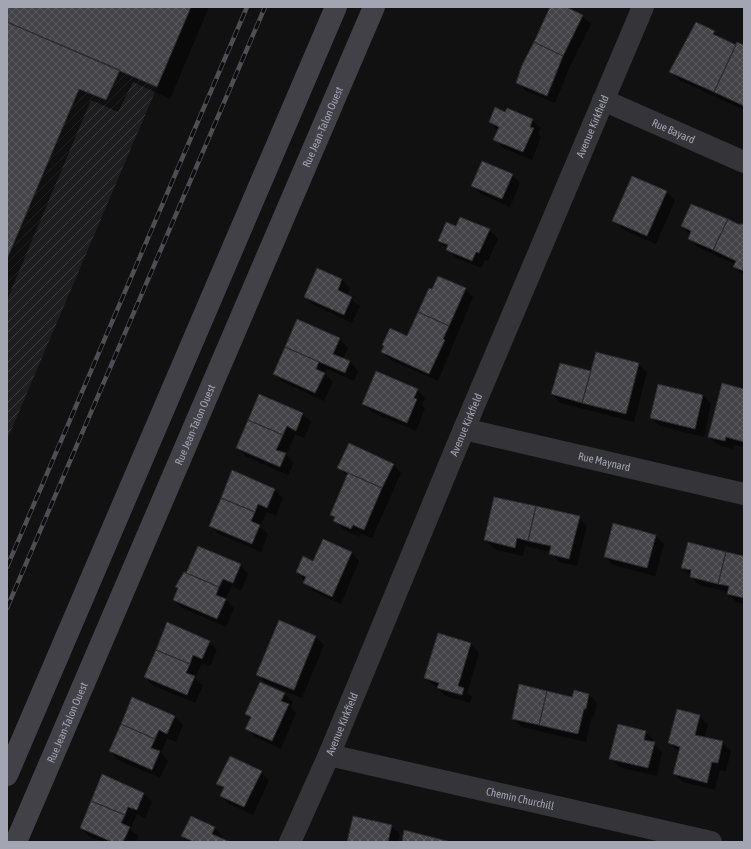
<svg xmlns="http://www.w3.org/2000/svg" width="751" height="849" font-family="'Asap Condensed',sans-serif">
	<defs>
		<pattern id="industrial-furrows" width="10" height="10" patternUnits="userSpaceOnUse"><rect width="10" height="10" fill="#1e1d1f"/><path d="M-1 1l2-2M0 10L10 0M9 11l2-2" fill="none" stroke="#3c3b3d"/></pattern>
		<pattern id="building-cross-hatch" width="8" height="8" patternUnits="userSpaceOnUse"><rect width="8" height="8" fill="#434348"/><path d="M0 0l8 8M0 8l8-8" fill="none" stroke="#5b5b60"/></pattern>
	</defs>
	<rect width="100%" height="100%" fill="#111112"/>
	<path fill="url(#industrial-furrows)" d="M7,7H191L7,440Z"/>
	<path fill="#0007" d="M7,7H209L170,99L133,82L118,112L91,100L7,300Z
		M551,7H563L582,16L591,24L571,64L555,103L526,91L518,83Z
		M696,23L714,32L721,39L736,46H744V110L679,80L671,71Z
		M506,113L532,120L541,128L538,134L541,137L532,160L503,148L495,139L498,131L490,122Z
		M512,175L520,183L510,207L481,194L472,186Z
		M633,177L667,192L675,201L656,244L622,229L614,221Z
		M692,205L744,226V275L734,266L735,264L697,247L689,238L690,235L682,226Z
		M457,228L489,230L498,239L488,261L485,260L481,268L456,258L439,241Z
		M318,269L342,280L350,288L347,296L360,306L352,323L314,305L305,297Z
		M465,289L473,297L438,381L391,360L382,352L408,337L432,291Z
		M298,320L340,339L348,348L343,359L350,362L358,371L354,381L327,369L325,374L333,382L324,401L283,382L274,374Z
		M596,354L639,364L647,372L634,422L561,403L552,394L591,373Z
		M417,390L425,398L422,405L425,408L416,431L372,412L364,403Z
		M744,390V447L734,445L733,449L718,445L709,437Z
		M260,395L303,414L311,422L304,438L295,434L291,444L286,455L294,463L288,475L245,456L237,448Z
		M703,395L711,404L704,437L660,426L651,418Z
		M393,464L401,473L372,538L361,533L360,537L343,529L331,515L347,476L339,468Z
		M233,472L275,490L283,498L276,516L267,512L260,527L268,534L261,552L219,534L211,526Z
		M579,517L587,526L577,566L559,562L551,552L525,546L523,556L494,549L485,540Z
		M655,535L664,544L655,576L613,565L605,556Z
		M198,547L240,565L248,574L241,591L232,586L227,596L226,600L234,608L226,627L182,608L174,600L178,589L176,587L180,583Z
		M351,552L359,561L341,604L313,591L297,572L314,562Z
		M744,557V604L736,602L728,592L699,585L683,568Z
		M280,621L316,637L324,645L302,698L266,683L258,675Z
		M438,635L471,644L479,653L467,693L472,697L470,703L446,696L425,678Z
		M209,642L217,650L210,666L202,663L195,678L203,686L195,703L154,686L145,677Z
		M260,683L285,694L293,702L291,708L296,713L281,749L255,737L247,729L251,719L246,714Z
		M589,695L597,703L594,717L592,716L586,742L521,727L513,718L573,698Z
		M699,716L708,724L704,738L722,742L731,751L726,771L720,770L715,790L683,782L674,774L680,752L669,743Z
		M175,717L183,725L176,742L167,738L161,753L168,761L160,778L118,760L110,751Z
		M645,732L654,740L653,743L662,752L657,776L619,767L611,758Z
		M261,772L269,780L253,815L229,804L221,795L224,790L218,783Z
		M144,794L152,802L145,818L137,814L130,829L138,836L135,842H102L89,836L81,828Z
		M191,818L215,828L223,837L222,840L227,842H188L182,836Z
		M391,826L400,834L398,842H348Z"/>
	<path fill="url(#building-cross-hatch)" stroke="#2c2b2e" d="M7,7H191L157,87L7,22Z
		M550,7H566L583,15L563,56L534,42Z
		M7,22L120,70L106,100L79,89L7,259Z
		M696,22L715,31L713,34L736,45L714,92L669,72Z
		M534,42L563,56L547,96L516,83L522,65Z
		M737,42L744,45V106L714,92Z
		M495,107L505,112L507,108L533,119L530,127L534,128L523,152L493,140L499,127L489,122Z
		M482,161L513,174L502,199L471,186Z
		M632,176L667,191L647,236L612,221Z
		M691,204L728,219L713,250L688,239L691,231L681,226Z
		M460,217L490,229L479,253L476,252L472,261L446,250L448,245L438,241L446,222L456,226Z
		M728,219L738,224H744V271L733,267L736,261L713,250Z
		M317,268L342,279L338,290L352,297L344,315L304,297Z
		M438,276L466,288L449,326L418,312L429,288L432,289Z
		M418,312L449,326L443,339L445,340L429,374L381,352L384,346L382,345L390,328L407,336Z
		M297,319L340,338L333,354L350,361L345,373L285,347Z
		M285,347L319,362L316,369L325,373L315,393L273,374Z
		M596,352L639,363L626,414L582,403Z
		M560,363L591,371L582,403L551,394Z
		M376,371L418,389L414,398L417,399L407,423L362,404Z
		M722,383L744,389V442L726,437L725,441L708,437Z
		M658,384L703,395L695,429L650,418Z
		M259,394L303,413L296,431L287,426L283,435L248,420Z
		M248,420L283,435L276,450L286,453L280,467L236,448Z
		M349,443L394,464L382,488L337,468Z
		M232,470L275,489L267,508L258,504L255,512L221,498Z
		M348,473L382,488L364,530L353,525L351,529L333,521L335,517L330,515Z
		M494,497L536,506L528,541L517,538L515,548L484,540Z
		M221,498L255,512L251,521L260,525L252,544L209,526Z
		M536,506L580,516L569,559L549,554L551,546L528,541Z
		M613,523L656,535L647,568L604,557Z
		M323,539L352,552L332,597L303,583L306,577L296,572L303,556L313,561Z
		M688,542L726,552L718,584L690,577L691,570L681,568Z
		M198,546L241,564L233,583L223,579L219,587L186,573Z
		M726,552L744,556V598L727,594L729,586L718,584Z
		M184,572L219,587L216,595L226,599L217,619L173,600L178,588L175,587Z
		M279,620L316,636L294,690L256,675Z
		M167,622L210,641L202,659L193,655L190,664L156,650Z
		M438,633L471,643L458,686L464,688L462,695L437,688L439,683L424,678Z
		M156,650L190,664L186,673L195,676L187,695L144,677Z
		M260,682L285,693L281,701L289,704L272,741L245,729L251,717L245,714Z
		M519,684L547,691L539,725L512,719Z
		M574,690L589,694L586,709H584L578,734L539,725L547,691L572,697Z
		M132,697L175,716L167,734L159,730L155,739L121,724Z
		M677,709L700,715L695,735L723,741L718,763L712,762L707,783L673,774L680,747L668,743Z
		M121,724L155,739L151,748L160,751L152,770L109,751Z
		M618,724L646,731L644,740L655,742L648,768L609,759Z
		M230,756L262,771L244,807L220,796L224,787L216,784Z
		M102,774L144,793L137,810L128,807L125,815L91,801Z
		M91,801L125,815L121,823L130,827L123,842H112L80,828Z
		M191,816L215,827L212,834L230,842H194L181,836Z
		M353,816L392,825L388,842H347Z
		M404,830L451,842H402Z"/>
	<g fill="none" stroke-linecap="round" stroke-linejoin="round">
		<g stroke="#353439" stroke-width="22">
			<path id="s1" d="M603,100L744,162"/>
			<path id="s2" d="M464,429L744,494"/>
			<path id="s3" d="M329,755L711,842"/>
			<path id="s4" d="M290,842L329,755L464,429L643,7"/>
		</g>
		<g stroke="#414147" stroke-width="22">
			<path d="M7,775L336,7"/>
			<path id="s5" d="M16,842L374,7"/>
		</g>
		<g stroke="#4e4e54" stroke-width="4.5">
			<path id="rail" d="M7,567L247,7
				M7,608L265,7"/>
		</g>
		<use href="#rail" stroke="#0c0c0d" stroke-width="3" stroke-dasharray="9" stroke-linecap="butt"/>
	</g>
	<g text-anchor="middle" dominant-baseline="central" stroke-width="4" stroke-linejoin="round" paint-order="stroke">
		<g font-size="11" fill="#a4a5b2" stroke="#0c0c0d">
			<text stroke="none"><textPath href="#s4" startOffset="777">Avenue Kirkfield</textPath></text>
			<text stroke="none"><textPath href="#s5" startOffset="778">Rue Jean-Talon Ouest</textPath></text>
			<text stroke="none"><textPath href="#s1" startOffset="77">Rue Bayard</textPath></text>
			<text stroke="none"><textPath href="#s5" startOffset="454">Rue Jean-Talon Ouest</textPath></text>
			<text stroke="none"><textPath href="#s4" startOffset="453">Avenue Kirkfield</textPath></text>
			<text stroke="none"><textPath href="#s2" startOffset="144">Rue Maynard</textPath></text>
			<text stroke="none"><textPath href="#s5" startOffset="130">Rue Jean-Talon Ouest</textPath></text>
			<text stroke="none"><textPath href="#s4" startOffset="129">Avenue Kirkfield</textPath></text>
			<text stroke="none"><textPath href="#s3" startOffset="196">Chemin Churchill</textPath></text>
		</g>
	</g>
	<rect width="751" height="849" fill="none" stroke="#a4a5b2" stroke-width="16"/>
</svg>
